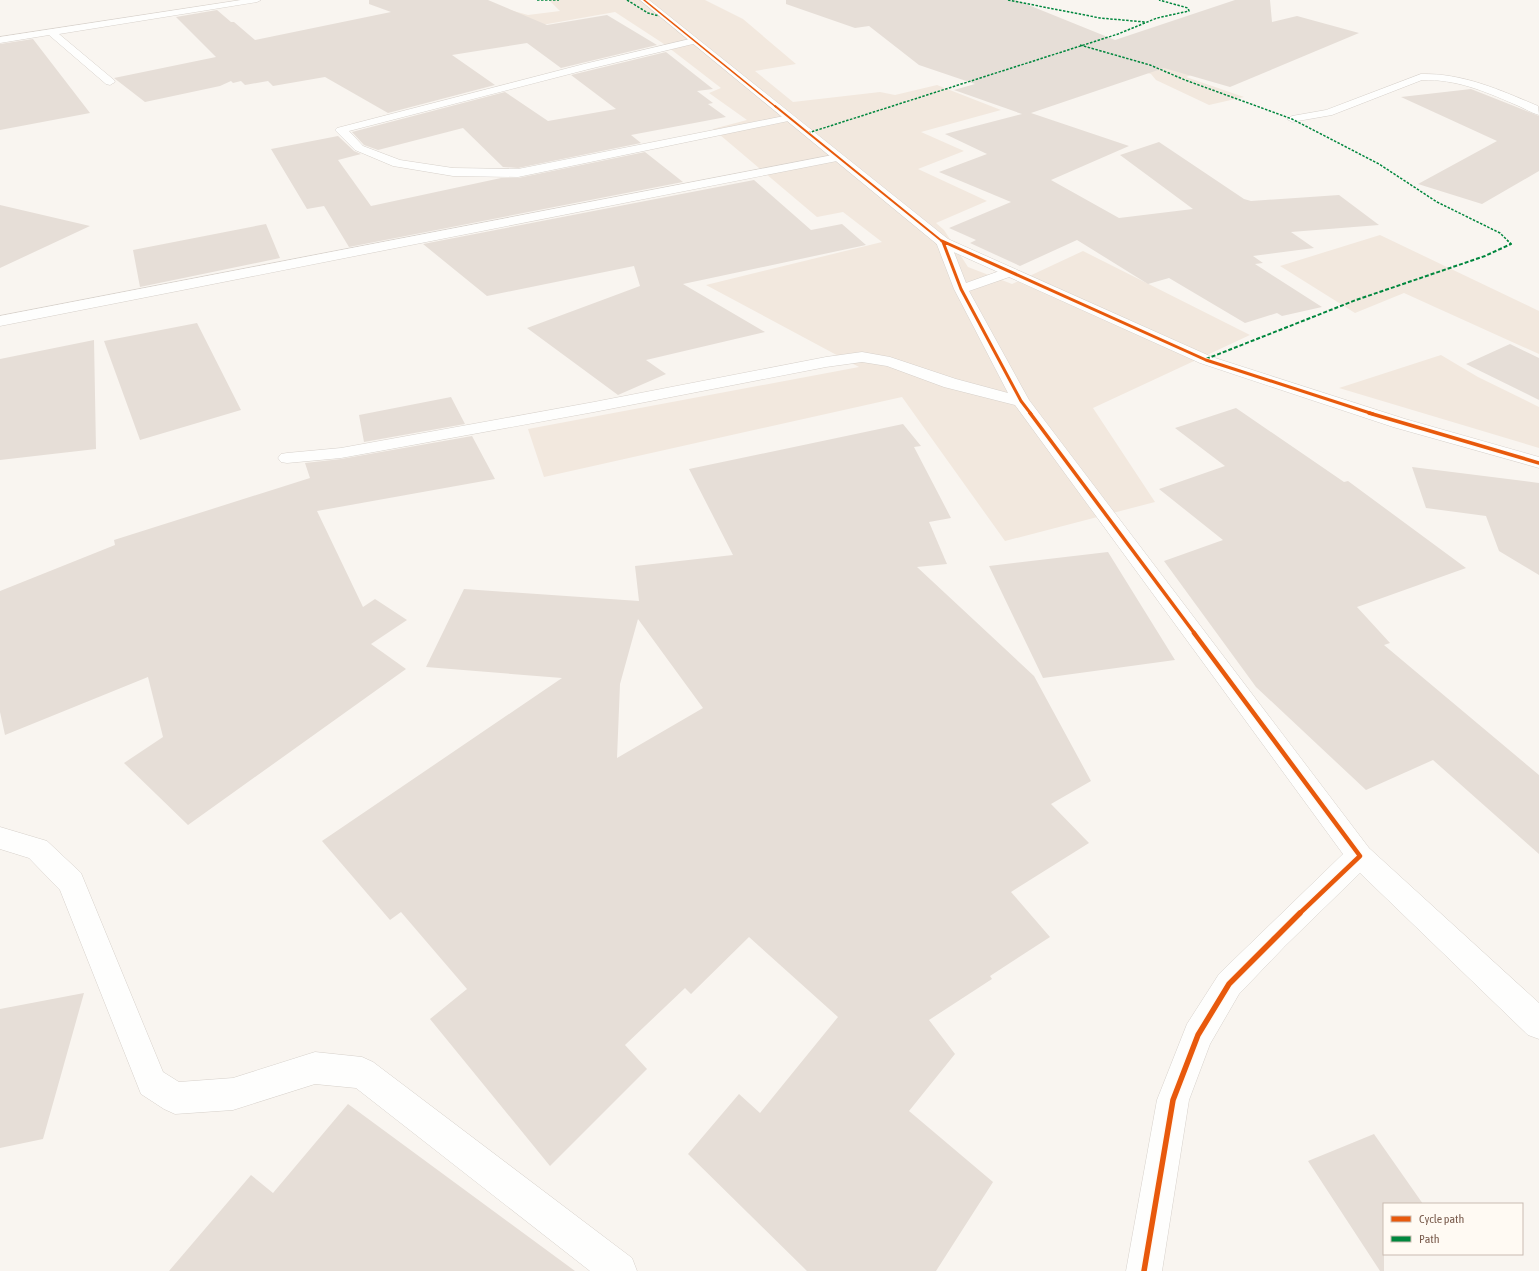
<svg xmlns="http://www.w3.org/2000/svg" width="1539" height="1271" font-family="'Asap Condensed',sans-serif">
	<rect width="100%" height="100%" fill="#f9f5f0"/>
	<path fill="#f2e8de" d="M549,0H705L743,19L796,64L755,71L793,102L880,92L895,95L937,85L1001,110L921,132L964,151L918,169L987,201L936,223L944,230L968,267L1012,284L1083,251L1250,335L1093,408L1155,502L1005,541L902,397L544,477L528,429L859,367L706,285L882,242L843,212L817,217L713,129L747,120L709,93L721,88L664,44L615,12L352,59L510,10L528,15L560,11Z
		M1072,50L1222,63L1186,77L1244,97L1209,105L1156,80L1151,74Z
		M1380,235L1539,311V354L1404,293L1355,313L1280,266Z
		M1441,355L1478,377L1539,407V448L1339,388Z"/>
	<path fill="#e6ded7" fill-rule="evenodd" d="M369,0H488L547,25L607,15L657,45L561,68L527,43L452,55L495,85L388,113L325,77L273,86L268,81L245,85L241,81L233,83L231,81L220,86L145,102L114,78L216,57L176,17L217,10L231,22H234L255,40L391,12L369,4Z
		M786,0H1016L1115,40L1235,0H1270L1272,22L1297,16L1359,33L1230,87L1164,68L1031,113L1129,146L1051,180L1119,218L1193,209L1120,155L1159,142L1244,199L1251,201L1339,195L1379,225L1291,232L1314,248L1253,256L1263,263L1255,264L1322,307L1282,316L1277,313L1245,323L1169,278L1148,284L1077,240L1020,266L970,243L976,240L949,228L1011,202L939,172L987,154L945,134L1022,114L954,90L975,84L919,65L869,26L855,28L786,4Z
		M33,39L90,113L0,130V44Z
		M666,52L713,89L697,91L713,103L708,104L726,117L631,135L641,143L518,168L503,167L463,128L378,150L364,145L352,132L505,92L548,121L616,109L571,75Z
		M1471,89L1539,116V171L1482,204L1418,184L1497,141L1401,97Z
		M338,136L354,151L361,154L338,160L371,206L501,178H518L645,152L683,182L349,247L324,206L307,209L271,149Z
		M754,180L811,230L842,224L866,245L683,284L765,332L646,360L666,374L618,395L527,328L640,286L634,266L487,296L423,244Z
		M0,205L90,226L0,268Z
		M266,224L280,258L140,287L133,250Z
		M197,323L241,410L140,440L104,341Z
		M94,340L96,449L0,460V359Z
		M1510,344L1539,358V400L1466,364Z
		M451,397L465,424L364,442L359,415Z
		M1236,408L1344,482L1348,481L1466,568L1357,607L1390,643L1384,645L1539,775V854L1433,760L1366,790L1256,687L1164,561L1223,540L1159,489L1225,466L1175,428Z
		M903,424L921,446L914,447L951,518L929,522L947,564L917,567L1034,676L1091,781L1051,804L1089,843L1011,892L1050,937L990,976L992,979L929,1020L955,1054L909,1111L993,1182L936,1271H807L688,1154L739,1094L760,1113L838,1017L749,937L691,994L685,988L625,1045L647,1069L550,1166L430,1019L467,989L401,912L390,920L322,841L562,678L426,667L464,589L639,601L635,566L733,555L689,469ZM638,619L703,708L617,758L620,684Z
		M472,436L495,479L317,511L363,607L375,599L407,620L371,644L406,669L188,825L124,763L163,737L148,677L5,735L0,712V591L115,545L114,540L310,478L305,463L341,459Z
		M1412,467L1539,483V575L1499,551L1486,516L1426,508Z
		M1108,552L1175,660L1043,678L989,566Z
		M84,993L43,1139L0,1148V1009Z
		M348,1104L575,1271H169L251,1175L273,1193Z
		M1374,1134L1423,1204H1384V1271H1380L1308,1161Z"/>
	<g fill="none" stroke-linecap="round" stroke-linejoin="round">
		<g stroke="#d7d1cb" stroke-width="1">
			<path id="minor" d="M241,0H261L257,2L59,34L114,80L115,82L110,85L106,84L49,35L0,43V37Z
				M694,38L697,39V43L589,69L349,131L363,146L400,160L453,168L518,169L789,115L794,118L793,120L518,177L453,176L393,166L355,150L335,130L337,128L584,64Z
				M1421,74C1463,73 1500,90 1538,106L1539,115C1531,113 1522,107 1514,104C1484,91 1456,79 1422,80L1332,115L1292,122L1287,119L1292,116L1326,110Z
				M838,154L842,156L844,158L842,160L0,326V316Z
				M943,238L948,239L950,242L966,283L1005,269H1015L1017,272L1015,275L969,291L1029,400L1369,848L1539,1003V1039L1528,1035L1360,873L1285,946L1239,994L1210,1044L1189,1100L1162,1271H1126L1157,1100L1187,1024L1219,974L1343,854L1015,405L944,387L887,366L862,362L826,367L594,412L341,458L287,463L281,462L278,458L281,454L287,453L341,448L594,402L826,357L862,352L890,357L956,379L1008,393L954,289L936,242L938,239Z
				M0,827L47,841L81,873L163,1072L179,1082L233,1078L315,1052L362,1057L373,1062L632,1258L637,1271H590L356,1088L315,1084L233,1110L175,1114L164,1109L141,1094L60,890L29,858L0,849Z"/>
		</g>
		<g stroke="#d7d1cb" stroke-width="1">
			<path id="tertiary" d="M640,0H649L948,239L1212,357L1405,419L1539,457V468L1393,427L1200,363L938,245Z"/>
		</g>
		<use href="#minor" fill="#fefefd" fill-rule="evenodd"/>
		<use href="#tertiary" fill="#fefefd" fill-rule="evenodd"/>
		<path stroke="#00873e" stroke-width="1.5" stroke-dasharray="2.5 1.5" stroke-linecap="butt" d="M537,0H559
			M627,0L648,13L659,16
			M1008,0L1100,18L1145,22
			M1080,45L1150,65L1185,80L1292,119L1379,164L1437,202L1500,233L1509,242
			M808,133L1118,34L1157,18L1189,11L1188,8L1159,0"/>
		<path stroke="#00873e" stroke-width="2" stroke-dasharray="4 2" stroke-linecap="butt" d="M1206,359L1356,300L1485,256L1511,244L1508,241"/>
		<g stroke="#fffaf3" stroke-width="2.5">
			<path id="cycleway-far5" d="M644,0L776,107"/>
		</g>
		<g stroke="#fffaf3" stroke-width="3.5">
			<path id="cycleway-far4" d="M775,106L943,242"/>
		</g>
		<g stroke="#fffaf3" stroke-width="4.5">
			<path id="cycleway-far3" d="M942,241L1206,360L1373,414
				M943,242L961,289L1021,401L1031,414"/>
		</g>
		<g stroke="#fffaf3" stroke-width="5.5">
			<path id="cycleway-far2" d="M1030,413L1195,634
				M1369,413L1539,463"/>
		</g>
		<g stroke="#fffaf3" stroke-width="7">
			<path id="cycleway-far1" d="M1194,633L1360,856L1299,914"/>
		</g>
		<g stroke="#fffaf3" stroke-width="8">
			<path id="cycleway" d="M1144,1271L1173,1100L1198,1035L1229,984L1300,913"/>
		</g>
		<use href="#cycleway-far5" stroke="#e8590c" stroke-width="1.5"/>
		<use href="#cycleway-far4" stroke="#e8590c" stroke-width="2"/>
		<use href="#cycleway-far3" stroke="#e8590c" stroke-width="3"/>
		<use href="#cycleway-far2" stroke="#e8590c" stroke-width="3.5"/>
		<use href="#cycleway-far1" stroke="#e8590c" stroke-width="4.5"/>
		<use href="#cycleway" stroke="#e8590c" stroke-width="5.5"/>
	</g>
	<rect x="1383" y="1203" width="140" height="52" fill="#fffaf3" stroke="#cabbb1"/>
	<rect x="1391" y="1216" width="20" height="6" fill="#e8590c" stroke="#cabbb1"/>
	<text x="1419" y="1223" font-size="12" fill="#7a5c4d">Cycle path</text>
	<rect x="1391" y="1236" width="20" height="6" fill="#00873e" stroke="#cabbb1"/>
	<text x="1419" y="1243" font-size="12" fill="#7a5c4d">Path</text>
</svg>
